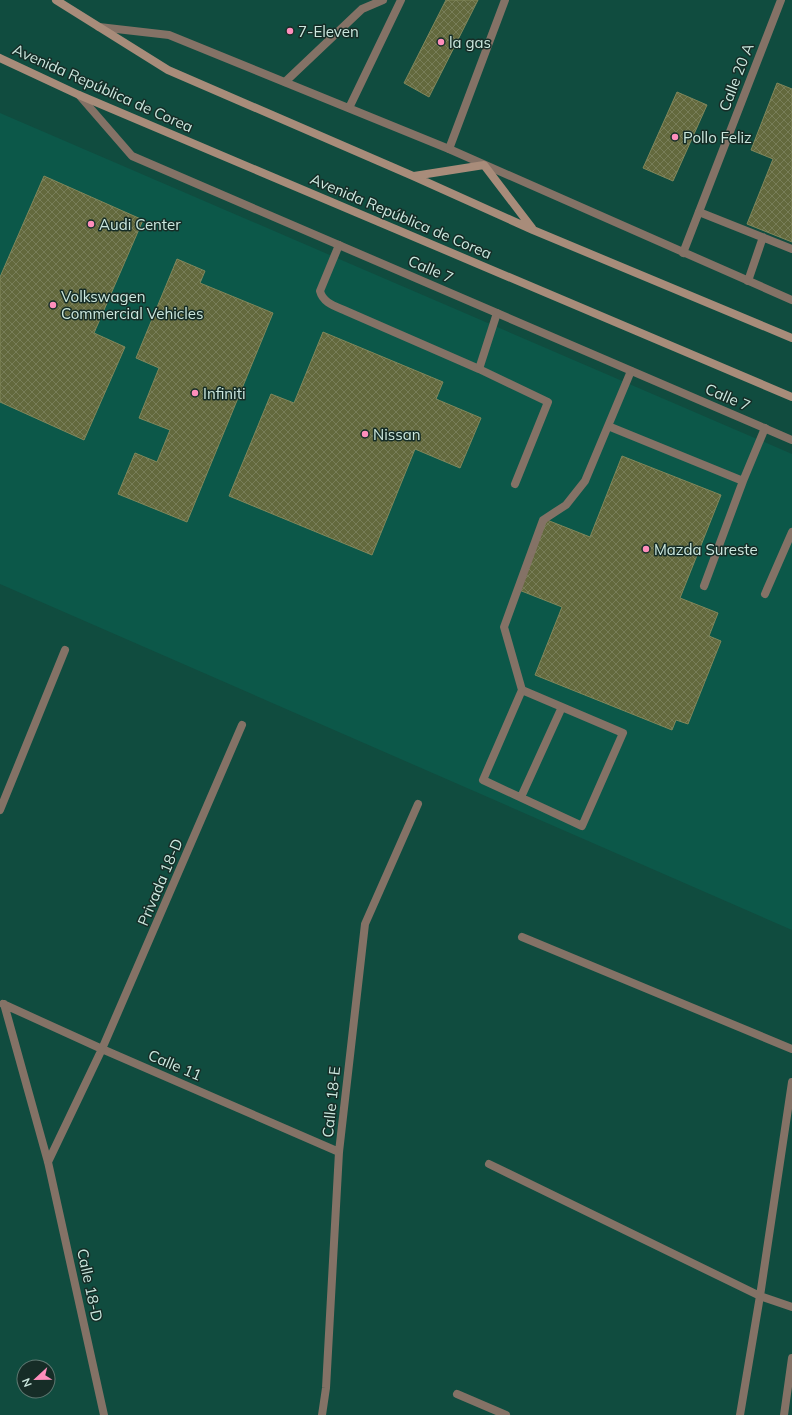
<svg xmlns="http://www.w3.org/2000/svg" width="792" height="1415" font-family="Mulish,sans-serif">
	<defs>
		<pattern id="building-cross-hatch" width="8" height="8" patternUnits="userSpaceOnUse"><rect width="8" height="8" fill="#63693d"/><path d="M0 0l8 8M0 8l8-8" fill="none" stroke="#787e59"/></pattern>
	</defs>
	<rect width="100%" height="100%" fill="#104c3f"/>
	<path fill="#0c5849" d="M0,113L792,454V930L0,584Z"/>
	<path fill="url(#building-cross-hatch)" stroke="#81875b" d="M446,0H478L429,97L404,83Z
		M777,83L792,89V242L747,224L773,159L751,150Z
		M677,92L707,105L673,181L643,168Z
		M44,176L143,220L94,333L125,347L84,440L0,402V277Z
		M177,259L205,271L200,283L273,313L187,522L118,494L135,453L157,462L170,430L139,418L159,368L136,358Z
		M323,332L443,382L436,399L481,418L460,468L415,449L372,555L229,496L271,394L294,403Z
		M622,456L721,495L680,598L718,613L709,636L721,641L688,724L676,720L672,730L535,675L562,607L519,590L547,520L590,537Z"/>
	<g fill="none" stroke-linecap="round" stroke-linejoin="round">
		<path stroke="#847266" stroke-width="8" d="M285,82L362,9L383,0
			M449,149L505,0
			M699,212L792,249
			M339,245L320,291C323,303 335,306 346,311L479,369L497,313
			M748,281L763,237
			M479,369L548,402L515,484
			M608,426L743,481
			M704,586L743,481L765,428
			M765,594L792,532
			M522,690L623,733L582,826L483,780L522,690L504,627L543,520L566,505L585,481L631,371
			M521,797L562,707"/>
		<path stroke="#847266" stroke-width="8" d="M99,27L169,35L449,149L792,300
			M79,95L132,156L792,440
			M349,108L401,0
			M683,253L781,0
			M0,810L65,650
			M522,937L792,1049
			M3,1004L102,1049L339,1152
			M4,1004L48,1162L104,1415
			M48,1162L102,1049L242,725
			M489,1164L760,1296L792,1307
			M457,1394L506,1415
			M322,1415L326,1388L339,1152L365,924L418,804
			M740,1415L760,1296L792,1082
			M784,1415L792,1358"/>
		<path stroke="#a88c7a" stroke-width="8" d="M56,0L168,70L413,176L533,230L792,338
			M0,58L79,95L792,397
			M414,176L484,165L532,228"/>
	</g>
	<g fill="#fe8ebc" stroke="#162d27" stroke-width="1.5">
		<circle cx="290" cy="31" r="4"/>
		<circle cx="441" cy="42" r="4"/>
		<circle cx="675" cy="137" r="4"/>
		<circle cx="91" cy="224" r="4"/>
		<circle cx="53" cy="305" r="4"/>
		<circle cx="195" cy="393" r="4"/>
		<circle cx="365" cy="434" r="4"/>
		<circle cx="646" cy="549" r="4"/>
	</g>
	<g text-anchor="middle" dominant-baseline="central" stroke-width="3" stroke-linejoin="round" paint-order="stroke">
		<g font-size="15" fill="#cce8df" stroke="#162d27" text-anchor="start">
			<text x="298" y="31">7-Eleven</text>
			<text x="449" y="42">la gas</text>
			<text x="683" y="137">Pollo Feliz</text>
			<text x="99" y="224">Audi Center</text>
			<text x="61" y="296">Volkswagen<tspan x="61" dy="17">Commercial Vehicles</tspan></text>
			<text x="203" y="393">Infiniti</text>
			<text x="373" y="434">Nissan</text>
			<text x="654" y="549">Mazda Sureste</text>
		</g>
		<g font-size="15" fill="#cce8df" stroke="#162d27">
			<text transform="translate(736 77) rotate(-69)">Calle 20 A</text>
			<text transform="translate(103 88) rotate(24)">Avenida República de Corea</text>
			<text transform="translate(401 216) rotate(23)">Avenida República de Corea</text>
			<text transform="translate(431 269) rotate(23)">Calle 7</text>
			<text transform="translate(728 397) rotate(23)">Calle 7</text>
			<text transform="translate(160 882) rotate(-67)">Privada 18-D</text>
			<text transform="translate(175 1065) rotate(23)">Calle 11</text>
			<text transform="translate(331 1102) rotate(-84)">Calle 18-E</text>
			<text transform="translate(90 1285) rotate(78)">Calle 18-D</text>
		</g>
	</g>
	<g transform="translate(36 1379) rotate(248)"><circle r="19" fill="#162d27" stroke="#5f7871"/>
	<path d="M0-3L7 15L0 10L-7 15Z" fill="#fe8ebc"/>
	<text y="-6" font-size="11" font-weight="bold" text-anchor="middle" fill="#cce8df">N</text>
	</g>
</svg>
